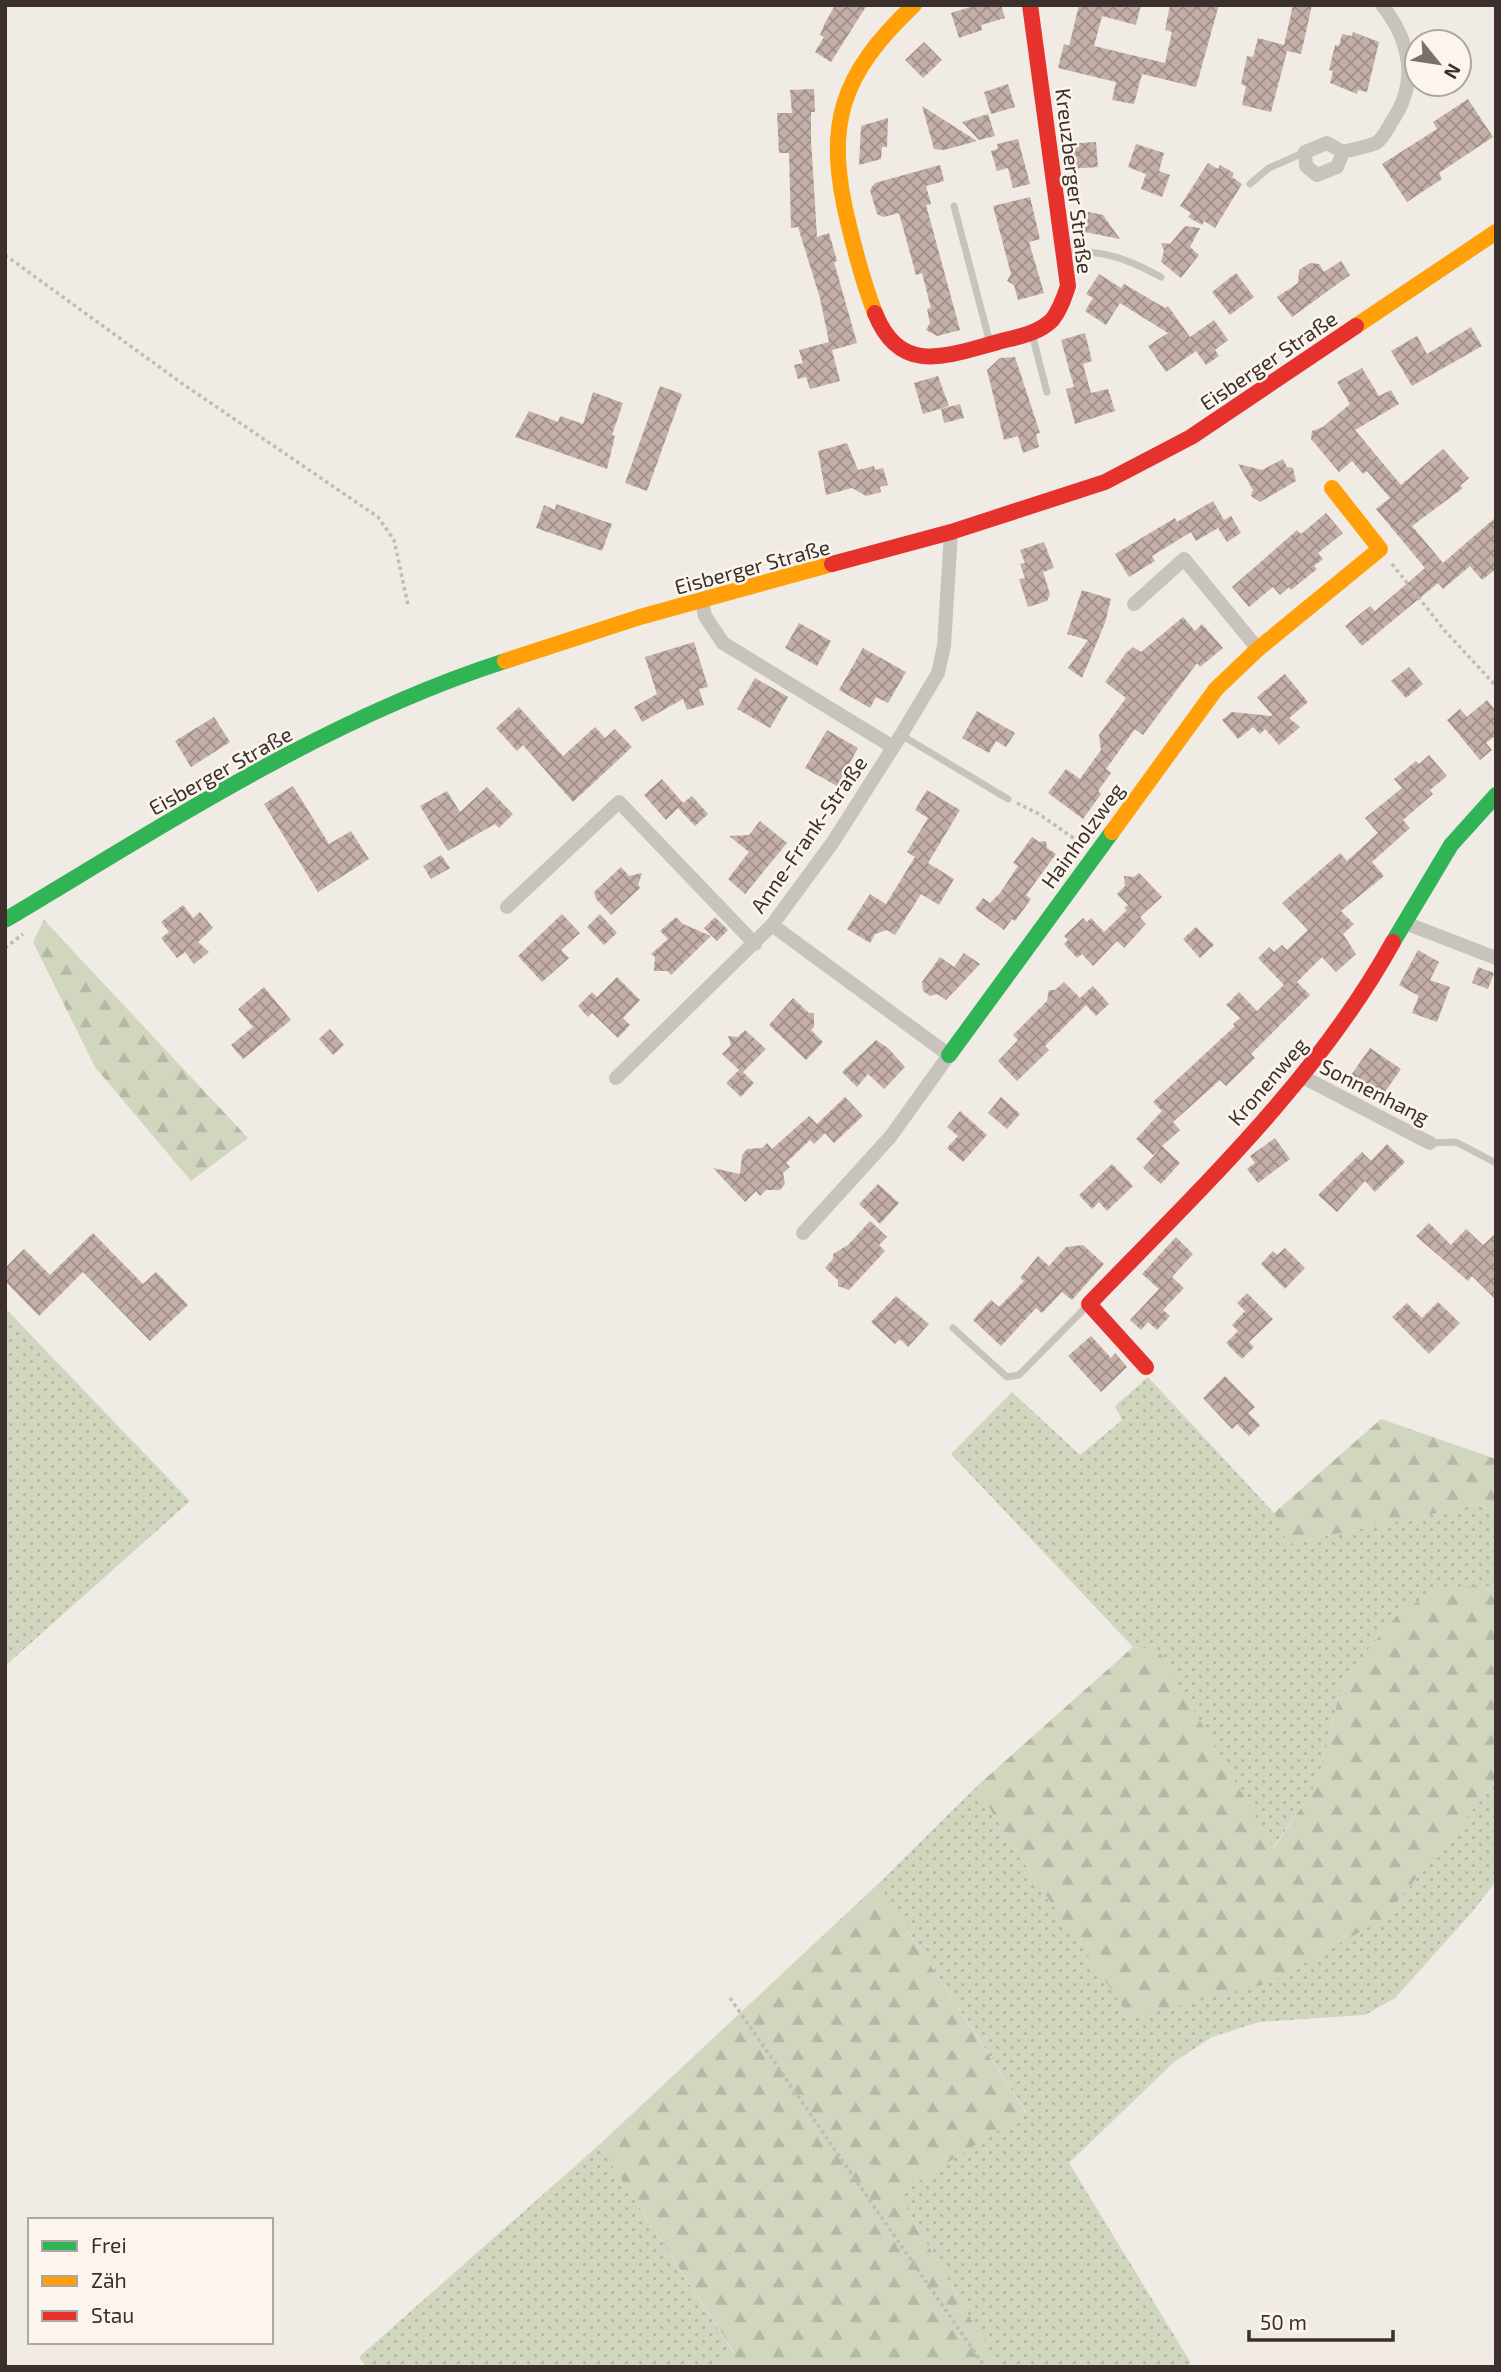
<svg xmlns="http://www.w3.org/2000/svg" width="1501" height="2372" font-family="'Exo 2',sans-serif">
	<defs>
		<pattern id="grass-dots" width="8" height="8" patternUnits="userSpaceOnUse" patternTransform="scale(1.75)"><rect width="8" height="8" fill="#d1d6bf"/><path d="M2 2h.1M6 6h.1" fill="none" stroke="#b4b8a4" stroke-width="1.8" stroke-linecap="round"/></pattern>
		<pattern id="forest-firs" width="22" height="20" patternUnits="userSpaceOnUse" patternTransform="scale(1.75)"><rect width="22" height="20" fill="#d1d6bf"/><path d="M5 1l3.5 6h-7zM16 11l3.5 6h-7z" fill="#b4b8a4"/></pattern>
		<pattern id="building-cross-hatch" width="8" height="8" patternUnits="userSpaceOnUse" patternTransform="scale(1.75)"><rect width="8" height="8" fill="#c3afa7"/><path d="M0 0l8 8M0 8l8-8" fill="none" stroke="#a08f88"/></pattern>
	</defs>
	<rect width="100%" height="100%" fill="#f0ebe5"/>
	<path fill="url(#grass-dots)" d="M5,1308L190,1501L5,1666Z
		M1148,1377L1274,1513L1288,1544L1475,1505L1496,1510V1586L1440,1588L1399,1613L1343,1679L1318,1782L1273,1848L1158,1650L1133,1647L951,1454L1012,1392L1080,1455L1122,1420L1115,1406Z
		M1496,1781V1881L1473,1911L1395,1998L1365,2015L1259,2022L1212,2037L1174,2062L1069,2163L1191,2363L1186,2367H999L898,2194L1026,2112L878,1884L976,1787L1034,1878L1383,1919Z
		M599,2145L734,2353L718,2367H366L359,2357Z"/>
	<path fill="url(#forest-firs)" d="M44,920L248,1138L191,1181L95,1067L33,942Z
		M1381,1419L1496,1459V1510L1475,1505L1288,1544L1274,1513Z
		M1496,1586V1781L1383,1919L1269,1983L1131,2018L1034,1878L976,1787L1133,1647L1158,1649L1274,1848L1318,1782L1343,1679L1399,1613L1441,1587Z
		M878,1884L1026,2113L898,2194L999,2367H718L734,2352L599,2145Z"/>
	<path fill="url(#building-cross-hatch)" d="M835,5H867L831,62L815,52L824,37L820,35L825,23Z
		M977,5H1001L1005,18L981,25L982,30L959,38L951,13Z
		M1079,5H1141L1136,25L1102,16L1094,46L1165,63L1172,32L1165,30L1170,5H1216L1218,8L1196,87L1142,74L1134,104L1112,100L1116,82L1058,68L1064,44L1069,46Z
		M1293,5H1312L1301,54L1287,51L1271,112L1242,105L1246,86L1241,84L1247,56L1253,57L1258,38L1284,45Z
		M1353,32L1379,42L1367,92L1358,90L1357,94L1330,83L1333,71L1329,70L1335,45L1339,46L1342,34L1352,36Z
		M924,42L942,60L923,78L905,60Z
		M1008,84L1015,107L991,114L984,92Z
		M814,89L815,112H811V139L817,237L829,233L837,261L834,262L857,343L832,350L840,381L810,389L806,377L798,379L794,365L803,363L799,350L829,342L820,298L798,227L791,228L789,153H779L777,113H792L790,90Z
		M1468,99L1493,137L1439,173L1442,179L1407,202L1382,164L1437,129L1433,122Z
		M922,106L977,141L944,150L934,149Z
		M988,114L995,136L979,140L962,122Z
		M888,118L887,147H882L881,159L859,165L861,126Z
		M1018,139L1030,184L1013,188L1008,168L997,171L991,151L998,149L997,144Z
		M1096,142L1098,167L1067,169L1065,144Z
		M1136,144L1164,153L1159,171L1170,175L1162,197L1141,189L1146,174L1128,167Z
		M1208,163L1218,169L1220,165L1234,173L1232,177L1242,184L1215,228L1204,221L1202,225L1188,217L1191,213L1180,206Z
		M940,165L944,181L926,186L931,204L926,205L960,330L937,336L926,330L930,323L927,309L931,308L922,273L916,275L899,213L883,217L877,214L870,190L875,183Z
		M1030,197L1040,239L1029,242L1044,293L1018,300L1014,285L1007,281L1011,274L993,206Z
		M1084,211L1103,215L1120,239L1080,231Z
		M1185,226L1200,228L1190,247L1199,255L1181,278L1161,262L1164,251L1161,243L1170,244Z
		M1341,261L1350,275L1292,317L1277,297L1298,283L1299,270L1310,263L1319,264L1324,272Z
		M1236,273L1254,297L1230,315L1212,292Z
		M1099,274L1121,288L1124,284L1165,308L1168,306L1190,337L1214,320L1228,340L1215,350L1219,356L1206,365L1196,351L1166,372L1148,346L1168,333L1120,303L1106,325L1085,311L1093,298L1086,294Z
		M1471,327L1482,346L1412,386L1391,351L1417,336L1427,354Z
		M1085,333L1092,361L1083,364L1091,393L1108,389L1115,411L1075,424L1066,389L1074,387L1061,340Z
		M1015,357L1040,433L1036,434L1039,447L1023,453L1018,436L1004,440L987,370L1000,358Z
		M1362,368L1379,396L1391,390L1399,404L1355,430L1401,485L1443,449L1469,478L1460,486L1463,488L1412,526L1443,563L1496,517V569L1482,580L1470,566L1443,589L1438,583L1362,646L1345,626L1370,606L1375,611L1425,568L1376,509L1390,498L1367,471L1363,474L1352,461L1339,472L1311,439L1312,431L1323,427L1350,404L1337,382Z
		M938,376L949,406L923,414L914,383Z
		M660,386L682,394L647,491L625,483Z
		M593,392L623,403L612,435L615,436L607,469L515,437L529,411L558,422L560,416L583,424Z
		M960,404L964,418L944,423L941,409Z
		M847,443L858,470L874,466L875,470L883,468L888,485L880,487L881,492L866,496L852,488L826,495L818,451Z
		M1283,459L1287,467L1293,468L1296,481L1260,502L1251,496L1253,490L1238,464L1262,470Z
		M1213,501L1224,520L1231,516L1241,533L1227,542L1218,528L1196,541L1191,532L1152,556L1155,561L1129,577L1115,554L1175,518L1177,522Z
		M556,504L612,524L602,551L536,528L544,505L555,510Z
		M1326,513L1343,533L1318,553L1323,559L1314,566L1317,569L1291,590L1289,587L1280,595L1273,587L1249,607L1232,587L1297,530L1301,534Z
		M1044,542L1054,568L1043,572L1050,594L1047,601L1028,607L1019,579L1025,578L1020,564L1025,563L1020,550Z
		M1082,590L1111,599L1105,623L1082,678L1068,668L1088,640L1067,634Z
		M1183,617L1195,631L1202,624L1223,648L1200,667L1197,663L1143,735L1135,729L1106,769L1111,773L1098,791L1101,794L1083,819L1048,793L1066,769L1080,779L1101,750L1099,735L1126,698L1105,682L1126,653L1133,647L1141,652Z
		M799,623L831,641L817,666L785,648Z
		M694,642L708,687L699,689L704,705L687,710L683,699L642,722L634,707L657,694L645,657Z
		M863,648L906,672L888,703L876,697L870,708L839,690Z
		M1409,667L1423,684L1406,698L1391,681Z
		M1285,674L1308,702L1289,718L1300,727L1279,745L1265,729L1260,734L1253,727L1238,739L1222,720L1232,712L1273,716L1257,697Z
		M755,678L788,697L770,728L737,709Z
		M1487,700L1496,711V735L1486,743L1492,750L1480,760L1447,720L1460,709L1467,717Z
		M519,707L563,756L595,727L605,738L615,729L632,747L573,802L523,745L517,751L496,728Z
		M977,711L1015,733L1006,747L996,741L989,753L962,738Z
		M214,717L230,742L191,767L175,741Z
		M827,730L858,748L837,786L805,768Z
		M1429,755L1447,776L1430,790L1433,794L1403,820L1410,828L1372,862L1384,876L1341,911L1354,924L1343,934L1356,954L1336,972L1322,957L1297,982L1310,995L1251,1054L1255,1058L1226,1086L1220,1080L1173,1122L1180,1130L1162,1146L1180,1163L1161,1184L1143,1168L1160,1149L1153,1155L1136,1139L1162,1111L1153,1102L1235,1026L1233,1024L1240,1018L1226,1005L1239,992L1257,1011L1284,985L1258,958L1269,947L1274,952L1282,945L1287,950L1308,930L1282,903L1340,853L1347,861L1378,833L1365,818L1402,788L1394,779L1416,761L1419,764Z
		M662,779L683,803L692,796L708,814L695,826L678,808L666,820L644,795Z
		M293,786L329,844L351,831L369,859L318,892L264,804Z
		M487,787L513,814L499,828L495,824L448,851L420,806L447,791L460,812Z
		M927,790L960,810L928,863L954,879L939,905L921,894L895,935L887,930L875,934L870,943L847,929L870,894L886,904L915,857L907,852L928,818L915,810Z
		M760,821L787,843L745,894L728,879L749,852L729,836L749,835Z
		M1032,837L1039,842L1046,841L1047,848L1056,854L1026,895L1031,899L1015,921L1012,919L1004,930L975,909L983,898L990,903L1000,893L1018,866L1013,863Z
		M441,855L450,868L431,879L423,866Z
		M621,867L629,876L642,873L638,885L640,888L611,915L596,899L594,892Z
		M1139,873L1162,897L1140,917L1146,924L1124,948L1117,941L1093,966L1082,954L1077,958L1064,944L1068,940L1064,936L1083,918L1087,922L1091,918L1104,932L1127,910L1124,908L1128,905L1117,894L1125,886L1124,876L1134,877Z
		M183,905L193,918L200,912L213,928L198,942L209,952L194,964L185,952L177,958L161,938L169,932L161,922Z
		M562,914L580,933L561,950L569,958L542,982L518,956Z
		M600,914L617,933L604,945L587,927Z
		M676,917L683,924L711,936L671,975L668,971H654L655,957L651,954L668,939L660,931Z
		M715,917L728,930L717,941L704,928Z
		M1196,927L1214,945L1200,958L1183,939Z
		M1418,950L1439,962L1430,980L1450,987L1437,1022L1412,1013L1419,996L1399,985Z
		M964,953L980,964L946,1000L937,994L930,996L923,991L922,982L940,957L954,967Z
		M1478,967L1494,973L1488,989L1472,983Z
		M617,977L640,1000L623,1018L630,1025L618,1038L592,1013L588,1017L578,1006L592,992L597,997Z
		M1064,982L1080,998L1093,986L1109,1004L1096,1016L1086,1005L1045,1046L1049,1050L1017,1081L998,1061L1018,1040L1013,1035L1047,1001L1049,990H1055Z
		M264,987L291,1020L243,1059L231,1045L253,1027L238,1009Z
		M793,998L809,1013H814V1027L811,1030L823,1042L806,1060L769,1025Z
		M330,1029L344,1045L333,1055L319,1039Z
		M745,1030L766,1049L743,1072L754,1083L741,1097L726,1083L739,1070L722,1054L731,1045L728,1036L738,1037Z
		M876,1040L888,1048L905,1067L884,1089L868,1074L857,1087L842,1072Z
		M1370,1048L1401,1069L1380,1099L1349,1078Z
		M845,1097L863,1116L834,1143L825,1133L814,1144L810,1140L786,1163L790,1167L783,1173L785,1184L780,1190H766L760,1196L756,1191L745,1202L713,1168L740,1174L742,1155L747,1149L762,1148L767,1143L772,1149L809,1116L817,1124Z
		M1001,1097L1020,1114L1007,1129L988,1113Z
		M960,1111L987,1135L963,1162L947,1148L958,1136L947,1127Z
		M1275,1138L1290,1159L1258,1183L1247,1169L1255,1163L1250,1156Z
		M1387,1144L1405,1162L1375,1192L1365,1181L1337,1212L1318,1195L1362,1152L1371,1161Z
		M1112,1164L1133,1186L1107,1211L1099,1202L1092,1209L1079,1195Z
		M878,1184L899,1203L880,1224L859,1204Z
		M870,1221L887,1237L879,1245L885,1251L849,1290L838,1286V1280L825,1268L833,1259V1254L848,1245Z
		M1429,1223L1451,1245L1466,1229L1483,1245L1496,1233V1300L1472,1276L1468,1281L1416,1236Z
		M93,1233L143,1284L156,1272L188,1305L150,1341L83,1272L39,1316L5,1281V1268L24,1249L50,1275Z
		M1176,1237L1193,1254L1172,1277L1184,1288L1163,1310L1170,1316L1157,1330L1148,1322L1141,1330L1130,1320L1159,1289L1142,1274Z
		M1083,1245L1104,1264L1072,1300L1062,1292L1042,1313L1036,1308L1001,1346L973,1320L991,1300L999,1307L1024,1281L1020,1278L1038,1256L1049,1266L1066,1247Z
		M1285,1248L1305,1268L1285,1289L1261,1264L1273,1251L1277,1255Z
		M1247,1293L1273,1319L1249,1342L1254,1347L1242,1359L1226,1343L1238,1331L1232,1325L1245,1311L1237,1303Z
		M896,1296L929,1324L908,1347L900,1339L895,1344L871,1322Z
		M1438,1302L1460,1323L1429,1354L1392,1317L1407,1303L1422,1318Z
		M1091,1336L1111,1358L1115,1353L1127,1367L1101,1392L1068,1356Z
		M1225,1376L1255,1407L1248,1413L1260,1425L1249,1436L1237,1424L1232,1429L1203,1398Z"/>
	<g fill="none" stroke-linecap="round" stroke-linejoin="round">
		<path stroke="#c2bbb6" stroke-width="3.5" stroke-dasharray="3.5 3.5" stroke-linecap="butt" d="M5,255L180,382L378,517L394,540L408,605
			M1392,564L1446,632L1496,686
			M1017,803L1039,814L1082,844
			M5,948L23,934
			M730,1998L985,2367"/>
		<path stroke="#c9c3be" stroke-width="7" d="M1250,184L1269,168L1305,152
			M954,206L990,343
			M1066,251C1106,251 1126,258 1161,277
			M1032,334L1047,392
			M901,735L1008,799
			M1430,1143L1456,1142L1496,1163
			M953,1328L1007,1377L1019,1375L1086,1307"/>
		<path stroke="#c9c3be" stroke-width="14" d="M1343,152L1337,167L1317,175L1306,166L1305,152L1327,143L1343,152C1354,149 1366,147 1376,143C1383,139 1388,128 1392,121C1419,82 1410,40 1382,5
			M702,602L705,616L723,643L893,747
			M1134,604L1184,559L1258,649
			M507,907L619,802L755,944
			M1405,923L1496,958
			M772,925L949,1055L891,1136L803,1233
			M1301,1076L1430,1143
			M616,1078L772,925L833,842L901,735L938,673L944,646L951,532"/>
		<path stroke="#30b455" stroke-width="16" d="M5,920C166,824 325,719 505,661
			M1393,942L1451,845L1496,795
			M949,1055L1112,832"/>
		<path stroke="#ff9f0a" stroke-width="16" d="M875,313C864,285 856,255 849,226C824,126 839,76 914,5
			M1356,326L1496,232
			M505,661L640,617L832,564
			M1112,832L1216,689L1258,649L1380,549L1332,488"/>
		<path stroke="#e5322d" stroke-width="16" d="M875,313C900,376 947,356 998,342C1016,337 1038,334 1052,320C1060,310 1064,298 1068,286L1030,5
			M832,564L951,532L1105,482L1191,437L1356,326
			M1146,1367L1089,1304C1199,1190 1316,1081 1393,942"/>
	</g>
	<g text-anchor="middle" dominant-baseline="central" stroke-width="5" stroke-linejoin="round" paint-order="stroke">
		<g font-size="21" fill="#3b302b" stroke="#fbf5ee">
			<text transform="translate(1075 181) rotate(83)">Kreuzberger Straße</text>
			<text transform="translate(1268 360) rotate(-34)">Eisberger Straße</text>
			<text transform="translate(752 566) rotate(-15)">Eisberger Straße</text>
			<text transform="translate(220 770) rotate(-29)">Eisberger Straße</text>
			<text transform="translate(808 834) rotate(-55)">Anne-Frank-Straße</text>
			<text transform="translate(1082 835) rotate(-54)">Hainholzweg</text>
			<text transform="translate(1267 1081) rotate(-49)">Kronenweg</text>
			<text transform="translate(1375 1091) rotate(27)">Sonnenhang</text>
		</g>
	</g>
	<rect width="1501" height="2372" fill="none" stroke="#3b302b" stroke-width="14"/>
	<rect x="28" y="2218" width="245" height="126" fill="#fbf5ee" stroke="#aea6a0" stroke-width="2"/>
	<rect x="42" y="2241" width="35" height="10" fill="#30b455" stroke="#aea6a0" stroke-width="2"/>
	<text x="91" y="2253" font-size="21" fill="#3b302b">Frei</text>
	<rect x="42" y="2276" width="35" height="10" fill="#ff9f0a" stroke="#aea6a0" stroke-width="2"/>
	<text x="91" y="2288" font-size="21" fill="#3b302b">Zäh</text>
	<rect x="42" y="2311" width="35" height="10" fill="#e5322d" stroke="#aea6a0" stroke-width="2"/>
	<text x="91" y="2323" font-size="21" fill="#3b302b">Stau</text>
	<g transform="translate(1438 63) rotate(120)"><circle r="33" fill="#fbf5ee" stroke="#aea6a0" stroke-width="2"/>
	<path d="M0-5L12 26L0 18L-12 26Z" fill="#7a716c"/>
	<text y="-10" font-size="19" font-weight="bold" text-anchor="middle" fill="#3b302b">N</text>
	</g>
	<path d="M1249 2330v10h144v-10" fill="none" stroke="#3b302b" stroke-width="3.5"/>
	<text x="1260" y="2330" font-size="21" fill="#3b302b" stroke="#fbf5ee" stroke-width="5" paint-order="stroke">50 m</text>
</svg>
